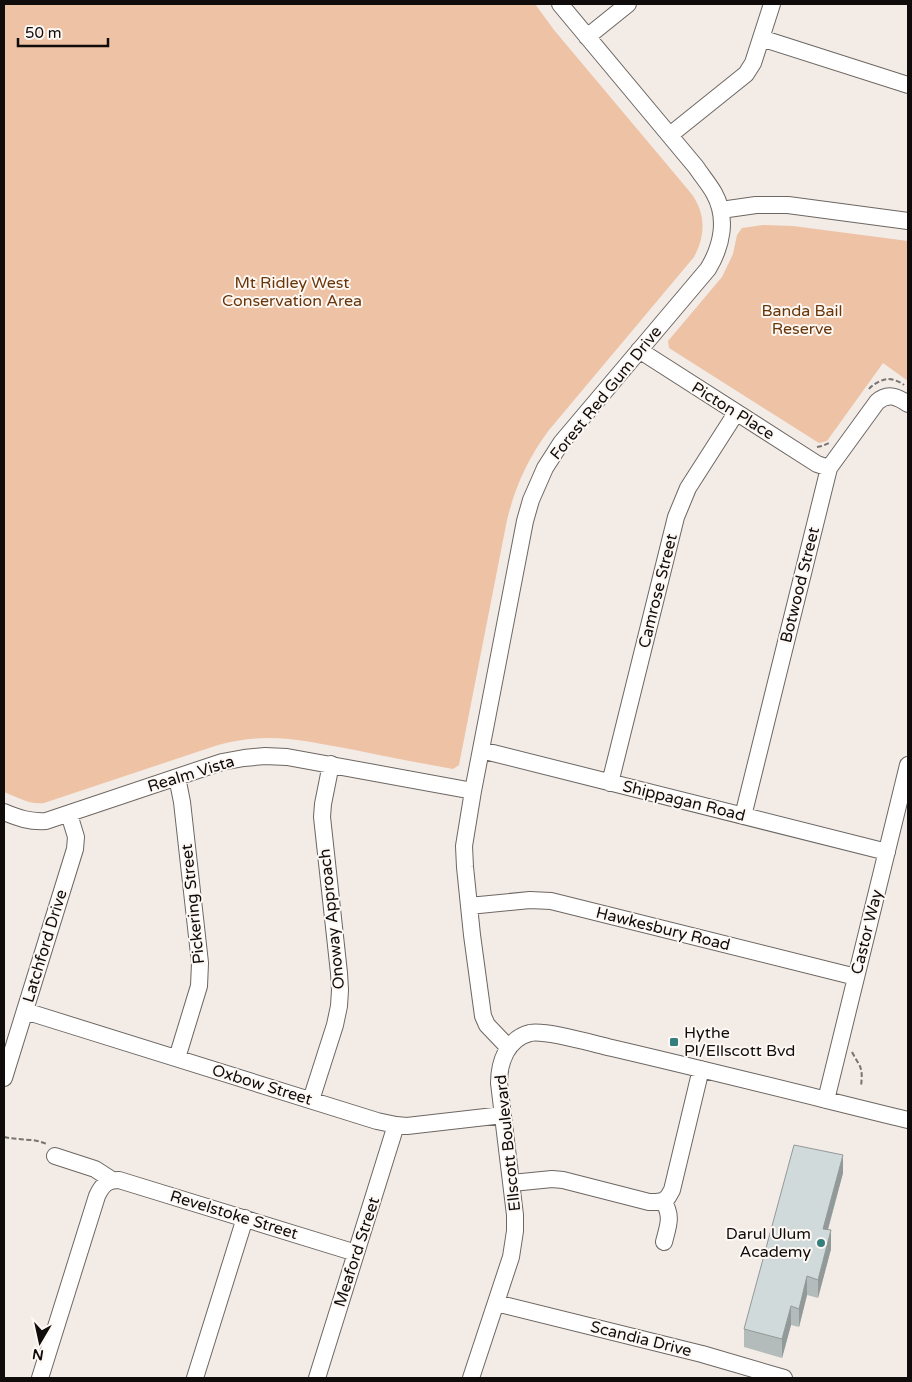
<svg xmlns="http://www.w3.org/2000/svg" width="912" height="1382" font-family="'Varela Round',sans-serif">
	<rect width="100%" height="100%" fill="#f2ebe6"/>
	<path fill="#edc2a5" d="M4,4H535L554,30L690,192C706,212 706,235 694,257L549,430C528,458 515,487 507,520L459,765L453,769C420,763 388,757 355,750C304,741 269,731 218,745L44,803C30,805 17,797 4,792Z
		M763,225L793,226L908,241V381L883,363L827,441L819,443L669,348L668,341L722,277L733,254L737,235L742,228Z"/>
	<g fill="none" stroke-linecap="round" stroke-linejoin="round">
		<g stroke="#6d6763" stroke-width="18">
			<path id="minor" d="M587,37L628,4
				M761,38L908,85
				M670,135L746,74L753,63L772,4
				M721,210L756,205H788L908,221
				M639,350L817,464L829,468
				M481,750L887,852
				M610,783L676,517L688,488L736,413
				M4,812C18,818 30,822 46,821L222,762L244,758L265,756L287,757L473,791
				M743,816L829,468L877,402C888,392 898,397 908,404
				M469,906L530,900L551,901L856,977
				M25,1011L377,1121L396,1125L407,1126L503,1115
				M508,1047L487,1025L483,1016L472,935L465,867L464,846L473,791L525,521L531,500L545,468L561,443L708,269C722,246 728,218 714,193C709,184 702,176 696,167L560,4
				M177,1058L199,986L200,963L182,802L177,777
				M4,1078L75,849L76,837L69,814
				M311,1100L335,1025L339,1006L340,990L339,973L322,817L323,804L331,764
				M826,1100L908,765
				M55,1156L95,1169L112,1180
				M512,1183L552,1179L563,1180L649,1202H657L663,1201
				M664,1242C668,1226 673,1216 663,1201L668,1197L672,1190L701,1069
				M496,1303L702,1354L784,1378
				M40,1378L97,1196C102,1185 107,1180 119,1180L356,1253
				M195,1378L245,1218
				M317,1378L396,1125
				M471,1378L511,1257L515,1231V1215L499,1083C499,1062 507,1039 530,1033C547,1030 594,1044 612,1048C711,1071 810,1096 908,1120"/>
		</g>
		<path stroke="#797471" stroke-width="2" stroke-dasharray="5 2.5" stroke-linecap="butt" d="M869,389C872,385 882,379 888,379C893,379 901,382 904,385
			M817,447L822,446L829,443
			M852,1052C861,1069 863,1066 861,1087
			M4,1137C14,1139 20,1139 30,1140C36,1140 41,1142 47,1144"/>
		<use href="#minor" stroke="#fff" stroke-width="16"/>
	</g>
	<path fill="#b4bbbb" d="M843,1173L828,1230L831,1249L818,1298L807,1295L799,1327L791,1325L782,1358L744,1347V1329Z"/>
	<path fill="#929999" d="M843,1155V1173L823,1247V1229Z
		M831,1230V1249L818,1298V1280Z
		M807,1276V1295L799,1327V1309Z
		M791,1306V1325L782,1358V1339Z"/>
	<path fill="#d1dada" stroke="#929999" d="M794,1145L843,1155L823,1229L831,1230L818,1280L807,1276L799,1309L791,1306L782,1339L744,1329Z"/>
	<g fill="#357e7e" stroke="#fef8f4" stroke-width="2">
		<rect x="669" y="1037" width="10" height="10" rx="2.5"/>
		<circle cx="821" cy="1243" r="5"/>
	</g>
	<g text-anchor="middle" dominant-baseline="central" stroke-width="4" stroke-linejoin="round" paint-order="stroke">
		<g font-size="16" fill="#693609" stroke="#fef8f4">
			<text x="292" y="283">Mt Ridley West<tspan x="292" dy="18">Conservation Area</tspan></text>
			<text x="802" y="311">Banda Bail<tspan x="802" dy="18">Reserve</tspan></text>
		</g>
		<g font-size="16" fill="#0f0c0b" stroke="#fef8f4">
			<text transform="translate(606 393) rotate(-51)">Forest Red Gum Drive</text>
			<text transform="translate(733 411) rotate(32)">Picton Place</text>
			<text transform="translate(800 585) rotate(-76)">Botwood Street</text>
			<text transform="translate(658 591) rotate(-76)">Camrose Street</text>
			<text transform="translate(191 774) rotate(-17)">Realm Vista</text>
			<text transform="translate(684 801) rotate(14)">Shippagan Road</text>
			<text transform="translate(193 904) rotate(-96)">Pickering Street</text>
			<text transform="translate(332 919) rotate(-96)">Onoway Approach</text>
			<text transform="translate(663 929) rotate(14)">Hawkesbury Road</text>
			<text transform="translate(867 932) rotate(-76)">Castor Way</text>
			<text transform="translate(45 946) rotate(-73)">Latchford Drive</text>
			<text transform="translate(262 1085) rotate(17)">Oxbow Street</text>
			<text transform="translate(508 1143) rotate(-96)">Ellscott Boulevard</text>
			<text transform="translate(234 1215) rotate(17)">Revelstoke Street</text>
			<text transform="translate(357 1252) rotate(-72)">Meaford Street</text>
			<text transform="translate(641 1339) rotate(14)">Scandia Drive</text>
		</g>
		<g font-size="16" fill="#0f0c0b" stroke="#fef8f4" text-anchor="start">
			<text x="684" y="1033">Hythe<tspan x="684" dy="18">Pl/Ellscott Bvd</tspan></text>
			<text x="811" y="1234" text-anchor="end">Darul Ulum<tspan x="811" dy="18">Academy</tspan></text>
		</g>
	</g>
	<rect width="912" height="1382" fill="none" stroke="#0f0c0b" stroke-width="10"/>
	<g transform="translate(40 1342) rotate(189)" stroke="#fef8f4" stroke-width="4" paint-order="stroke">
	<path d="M0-4L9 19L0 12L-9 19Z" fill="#0f0c0b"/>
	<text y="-8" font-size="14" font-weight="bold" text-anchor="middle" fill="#0f0c0b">N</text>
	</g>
	<path d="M18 38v8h90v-8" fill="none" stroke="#0f0c0b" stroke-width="2.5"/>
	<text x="25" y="38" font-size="15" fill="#0f0c0b" stroke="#fef8f4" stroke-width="4" paint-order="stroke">50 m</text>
</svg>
